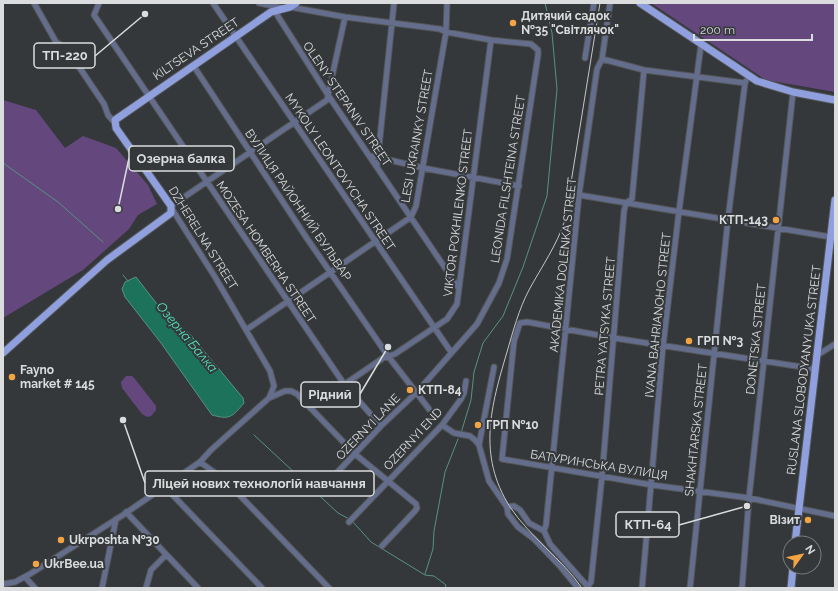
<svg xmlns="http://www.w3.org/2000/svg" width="838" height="591" font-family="Raleway,sans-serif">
	<rect width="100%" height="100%" fill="#35383a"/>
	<path fill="#63477d" d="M651,3H835V92L766,80Z
		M3,100L36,110L65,148L83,136L116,148L148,185L157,204L138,215L129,229L83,270L3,318Z
		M126,376H132L135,379L156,406V410L151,416L147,417L142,414L122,388L121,382Z"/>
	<path fill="#1d725b" stroke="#569282" d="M136,277L160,308L176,325L189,333L243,398L244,403C232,417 230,420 212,415L161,343L125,297L122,289L125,282Z"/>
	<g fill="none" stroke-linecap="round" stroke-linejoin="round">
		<path stroke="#569282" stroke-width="1" d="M3,163L58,202L103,242
			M123,275L128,281
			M461,433L471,400L474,372L483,343L503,316L523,267L547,196L557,89L552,33L545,3
			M254,435L338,513L349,519
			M353,522L371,542L425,575L434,576L446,585L445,588
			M425,574L433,549L434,531L445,472L458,439"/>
		<g stroke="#535657" stroke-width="7">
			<path id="minor" d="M34,3L56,42L64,47L71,55L104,104L108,115L114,122
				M99,3L94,15L344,384L381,426
				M213,3L451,352
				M259,3L283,8
				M290,7L345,17L440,29L446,32L491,40L531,44L538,50V55L507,259L499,283L477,324L417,392L381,426L331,479
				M274,10L328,95L458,287
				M585,58L594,3
				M602,59L644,70L745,83L746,81
				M193,65L306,237L388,356L429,409
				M373,156L423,168L519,186
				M377,166L394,3
				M579,195L831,237
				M171,206L327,100L345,17
				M172,209L215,277L270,371L274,386L269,398
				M246,330L411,217L416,206L446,32L447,3
				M816,356L835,344
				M815,369L614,338L527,322L520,323L514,341L502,459L652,485L749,498L835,516
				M310,408L383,358L395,354L447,319L457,304L491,40
				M442,425L454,433L470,436L475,440L479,445L489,481L507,507L508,514L518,527L534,539L559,565L578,588
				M479,445L494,367
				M200,462L225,480L329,588
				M164,486L262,588
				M507,507L514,506L520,510L529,523L544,531L550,544L589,588
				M126,512L198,588
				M349,522L442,425L461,399L464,393L466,381
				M544,531L546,525L579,195L597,69L602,59L610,3
				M25,577L35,588
				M3,584L15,582L30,574L123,515L200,462L211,450L269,398L285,391H291L297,394L355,454L416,504L417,508L415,511L382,546
				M588,586L591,582L602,476L624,211L626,203L632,199L644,70
				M102,588L116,519
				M146,588L151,570L166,555
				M642,588L663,346L679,211L701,45
				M690,588L728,219L745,83
				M742,588L749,498L793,92"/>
		</g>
		<g stroke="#535657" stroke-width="9">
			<path id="major" d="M640,3L757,81L793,92L835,100
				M3,353L107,260L171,213V206L116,128L115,120L271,12L290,7L296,3
				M795,543L835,200
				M791,588L793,567"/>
		</g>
		<use href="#minor" stroke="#656d8c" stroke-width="5"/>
		<use href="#major" stroke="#90a0df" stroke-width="7"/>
		<path stroke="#c4c7c8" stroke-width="1" d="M582,588C561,558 530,537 510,507C477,455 491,406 507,352C513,331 519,309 529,290C542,266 557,245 565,220L600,3"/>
	</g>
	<g fill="#f3a443" stroke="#35383a" stroke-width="1.5">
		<circle cx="513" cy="23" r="4"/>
		<circle cx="776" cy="220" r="4"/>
		<circle cx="689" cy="341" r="4"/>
		<circle cx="12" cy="377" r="4"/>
		<circle cx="410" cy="390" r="4"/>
		<circle cx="478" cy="425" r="4"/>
		<circle cx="808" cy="520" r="4"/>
		<circle cx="61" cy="540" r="4"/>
		<circle cx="36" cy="564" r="4"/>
	</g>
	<g text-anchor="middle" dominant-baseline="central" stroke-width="4" stroke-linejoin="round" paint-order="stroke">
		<g font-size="12" font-weight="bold" fill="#dadcdd" stroke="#35383a" text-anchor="start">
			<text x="521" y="16">Дитячий садок<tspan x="521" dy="14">№35 "Світлячок"</tspan></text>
			<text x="768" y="220" text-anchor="end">КТП-143</text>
			<text x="697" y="341">ГРП №3</text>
			<text x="20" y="370">Fayno<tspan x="20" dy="14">market # 145</tspan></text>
			<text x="418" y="390">КТП-84</text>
			<text x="486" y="425">ГРП №10</text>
			<text x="800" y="520" text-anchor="end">Візит</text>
			<text x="69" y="540">Ukrposhta №30</text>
			<text x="44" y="564">UkrBee.ua</text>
		</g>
		<g font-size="12" fill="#dadcdd" stroke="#35383a">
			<text transform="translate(196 49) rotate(-34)">KILTSEVA STREET</text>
			<text transform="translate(347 104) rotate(56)">OLENY STEPANIV STREET</text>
			<text transform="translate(417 136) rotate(-80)">LESI UKRAINKY STREET</text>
			<text transform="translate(340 172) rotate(56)">MYKOLY LEONTOVYCHA STREET</text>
			<text transform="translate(508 179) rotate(-81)">LEONIDA FILSHTEINA STREET</text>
			<text transform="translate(298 205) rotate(56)">ВУЛИЦЯ РАЙОННИЙ БУЛЬВАР</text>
			<text transform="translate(458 213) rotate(-83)">VIKTOR POKHILENKO STREET</text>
			<text transform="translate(203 238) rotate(58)">DZHERELNA STREET</text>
			<text transform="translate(266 252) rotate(56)">MOZESA HOMBERHA STREET</text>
			<text transform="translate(563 265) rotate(-84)">AKADEMIKA DOLENKA STREET</text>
			<text transform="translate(658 315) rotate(-84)">IVANA BAHRIANOHO STREET</text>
			<text transform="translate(605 326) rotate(-85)">PETRA YATSYKA STREET</text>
			<text transform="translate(756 339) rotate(-84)">DONETSKA STREET</text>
			<text transform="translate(804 370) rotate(-83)">RUSLANA SLOBODYANYUKA STREET</text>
			<text transform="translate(368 427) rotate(-46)">OZERNYI LANE</text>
			<text transform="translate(696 430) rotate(-84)">SHAKHTARSKA STREET</text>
			<text transform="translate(413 439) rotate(-47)">OZERNYI END</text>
			<text transform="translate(599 465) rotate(9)">БАТУРИНСЬКА ВУЛИЦЯ</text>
		</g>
		<g font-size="13" font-style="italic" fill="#51e4ba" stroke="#35383a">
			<text transform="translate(187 337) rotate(50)">Озерна Балка</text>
		</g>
	</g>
	<path fill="none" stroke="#dadcdd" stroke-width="1.5" d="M145 14L95 56M118 209L129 158M388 347L360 394M123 420L145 483M747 506L679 525"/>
	<g fill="#dadcdd" stroke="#35383a" stroke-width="1.5">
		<circle cx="145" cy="14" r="4"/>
		<circle cx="118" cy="209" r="4"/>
		<circle cx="388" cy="347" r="4"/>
		<circle cx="123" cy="420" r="4"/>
		<circle cx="747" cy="506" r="4"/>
	</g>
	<g fill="#35383a" stroke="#dadcdd" stroke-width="1.5">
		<rect x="34" y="43" width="61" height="25" rx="4"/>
		<rect x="129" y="146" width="105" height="25" rx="4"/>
		<rect x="301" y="382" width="59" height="25" rx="4"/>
		<rect x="145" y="471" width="229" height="25" rx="4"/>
		<rect x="616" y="512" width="63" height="25" rx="4"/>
	</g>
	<g font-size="13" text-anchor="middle" font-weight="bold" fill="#dadcdd">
		<text x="65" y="60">ТП-220</text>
		<text x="181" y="163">Озерна балка</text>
		<text x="330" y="399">Рідний</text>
		<text x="259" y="488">Ліцей нових технологій навчання</text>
		<text x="648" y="529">КТП-64</text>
	</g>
	<rect width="838" height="591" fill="none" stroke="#dadcdd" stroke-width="8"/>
	<g transform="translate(802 555) rotate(57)"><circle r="19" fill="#35383a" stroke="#777a7b"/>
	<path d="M0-3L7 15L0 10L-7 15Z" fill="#f3a443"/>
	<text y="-6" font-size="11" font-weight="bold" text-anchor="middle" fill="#dadcdd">N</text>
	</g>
	<path d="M694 34v6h118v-6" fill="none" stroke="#dadcdd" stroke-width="2"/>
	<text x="700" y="34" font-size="12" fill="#dadcdd" stroke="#35383a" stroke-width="3" paint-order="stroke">200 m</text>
</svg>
